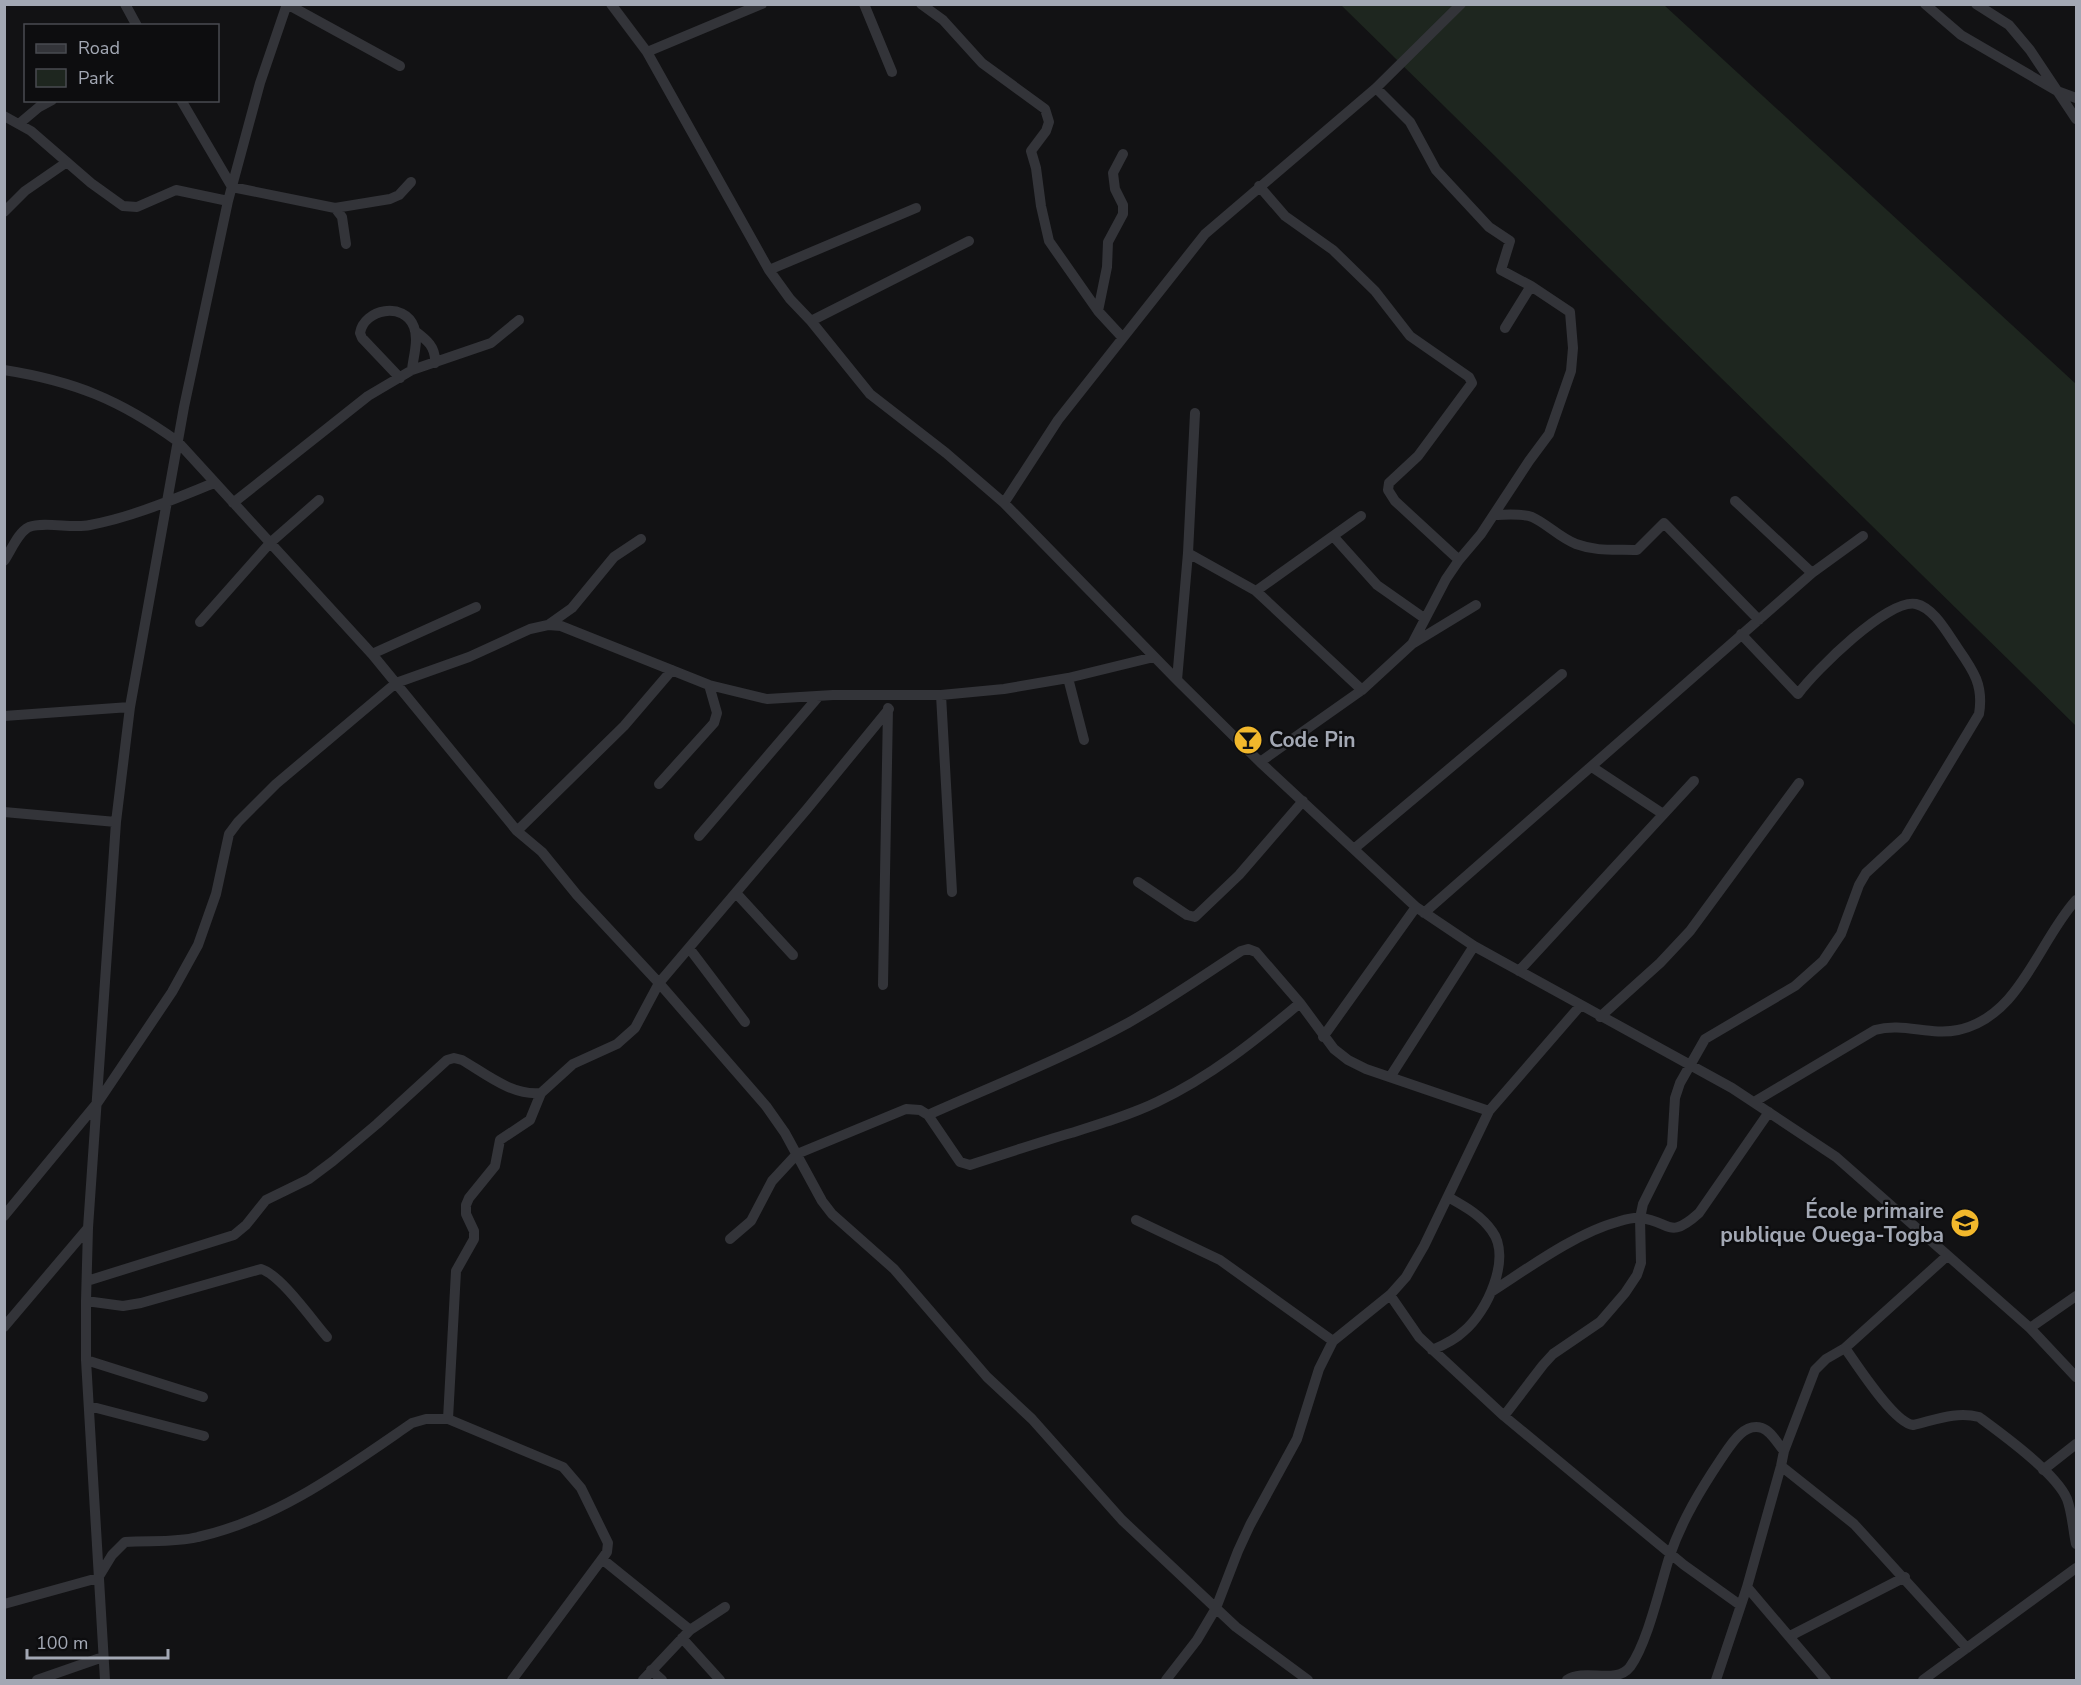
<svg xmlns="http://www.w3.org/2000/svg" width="2081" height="1685" font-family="'Nunito Sans',sans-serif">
	<rect width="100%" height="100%" fill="#121214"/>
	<path fill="#1e261f" d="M1341,5H1664L2076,384V726Z"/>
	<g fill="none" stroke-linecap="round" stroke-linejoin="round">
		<path stroke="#333439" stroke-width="10" d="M125,4L137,26
			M287,4L400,66
			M611,4L647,52L769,270L790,299L811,321L870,394L946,453L1004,503L1177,680L1260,762L1416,907L1474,946L1732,1088L1836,1157L2030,1328L2076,1377
			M864,4L892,72
			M921,4L943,20L982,63L1045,109L1049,122L1046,131L1031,151L1036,168L1041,206L1049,241L1098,311L1122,337
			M1925,4L1961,35L2057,91L2076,98
			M1976,4L2009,25L2030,50L2076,119
			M647,52L762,4
			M1376,88L1410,122L1436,170L1489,227L1510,241L1501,270L1531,286L1505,328
			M181,100L232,187L335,208L390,199L399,195L411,182
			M4,116L31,131L91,183L123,206L137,207L176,190L228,201
			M20,123L39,107L52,100
			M1259,186L1285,216L1333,250L1375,291L1410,336L1469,377L1472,383L1418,456L1389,483L1388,490L1395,501L1459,560
			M335,208L342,217L346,244
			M4,212L25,191L67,162
			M769,270L916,208
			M1098,311L1107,267L1108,242L1123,214V205L1115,189L1113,173L1123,154
			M811,321L969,241
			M415,331C427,340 436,347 435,363
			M4,370C74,381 120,400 177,441L372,654L517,831L542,852L577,895L659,983L766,1106L785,1133L822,1201L832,1214L894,1269L987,1377L1032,1419L1122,1520L1236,1627L1308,1680
			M400,378L362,338L360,333C364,309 404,301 414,327C419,340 413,358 412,370
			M1735,501L1812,573
			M233,503L368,396L412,370L491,343L519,320
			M1004,503L1058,420L1205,234L1376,88L1461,4
			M1494,515C1506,515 1520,513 1532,517C1546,523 1560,538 1576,544C1598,552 1615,549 1637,550L1664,523L1759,620
			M1333,536L1377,585L1424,618
			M1188,553L1256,591L1362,690
			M4,561C11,551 18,532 29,527C46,521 72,529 90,525C133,517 174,499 214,483
			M1256,591L1361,516
			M200,622L270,543L319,500
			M548,625L572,608L614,557L641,539
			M1412,644L1446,579L1459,560L1481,534L1529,461L1549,434L1571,371L1573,348L1570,312L1531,286
			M372,654L476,607
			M1068,678L1084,740
			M1177,680L1188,553L1195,413
			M941,695L952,892
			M4,716L130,707
			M1260,762L1362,690L1412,644L1476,605
			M1592,767L1663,814
			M659,784L714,723L717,713L709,685
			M4,812L116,822
			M517,831L624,726L672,670
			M699,836L819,696
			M1355,848L1562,674
			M1138,882L1187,915L1195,917L1239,875L1303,801
			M736,893L793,955
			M1424,913L1812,573L1863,536
			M689,948L745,1022
			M1519,971L1694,781
			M883,985L888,708
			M1600,1017L1660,963L1690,931L1799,783
			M1323,1037L1416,907
			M1390,1077L1474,946
			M1754,1102L1875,1030C1903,1022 1930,1036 1958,1030C2020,1017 2038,942 2076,900
			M928,1115C995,1085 1064,1058 1128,1023C1167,1001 1204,975 1241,951L1248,949L1256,952L1300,1003L1334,1049L1348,1060L1366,1069L1489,1111
			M4,1216L98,1102L172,992L198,945L216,894L229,834L238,822L276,784L396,683L469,657L530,629L548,625L561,626L709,685L767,699L833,695H941L1004,689L1068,678L1154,657
			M1136,1220L1220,1260L1333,1341
			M730,1239L751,1221L772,1181L797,1154L906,1109L920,1110L928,1115L960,1162L970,1165C1004,1154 1037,1143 1071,1133C1100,1124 1130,1115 1157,1102C1210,1077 1256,1040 1300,1003
			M87,1281L234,1235L246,1225L266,1200L309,1179L333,1161L377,1124L447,1060L454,1058L462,1060C486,1074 512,1096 541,1093
			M1491,1292C1527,1269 1576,1233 1617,1222C1624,1220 1633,1217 1640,1218C1671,1221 1668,1241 1699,1213L1769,1112
			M1390,1295L1419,1337L1504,1416L1684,1565L1740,1605
			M86,1301L123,1306L141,1303L261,1269C281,1275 312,1320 327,1337
			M4,1327L88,1228
			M2030,1328L2076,1296
			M1845,1348C1857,1365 1894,1423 1913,1425C1935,1420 1956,1411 1979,1417C2002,1434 2056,1473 2067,1499C2072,1512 2073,1530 2076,1544
			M1432,1350C1444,1345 1455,1340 1464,1331C1487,1312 1512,1258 1492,1231C1481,1215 1464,1206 1448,1197
			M86,1360L203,1397
			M89,1406L204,1436
			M1504,1416L1543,1365L1553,1354L1600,1322L1625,1293L1637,1275L1641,1263L1640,1218L1643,1204L1672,1146L1675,1098L1680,1083L1705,1039L1795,986L1823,961L1841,934L1859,885L1866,873L1905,837L1979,714C1984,685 1973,670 1957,647C1947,633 1934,608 1916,604C1888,598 1815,671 1798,694L1741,634
			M448,1419L456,1271L474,1239V1231L466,1214V1205L469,1198L495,1166L500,1140L530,1120L541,1093L573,1064L617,1044L635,1028L659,983L807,809L889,709
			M1781,1466L1854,1524L1967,1648
			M2043,1470L2076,1444
			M602,1559L690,1630
			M1747,1587L1826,1680
			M4,1604L98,1578L112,1555L125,1542C149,1540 174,1543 198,1537C278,1519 345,1469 412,1423L426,1419H448L563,1467L581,1488L608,1543L607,1552L602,1559L512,1680
			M1790,1636L1905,1577
			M682,1638L720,1680
			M651,1670L662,1680
			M37,1680L103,1657
			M105,1680L86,1360V1301L88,1228L116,822L130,707L184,407L228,201L260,83L287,4
			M643,1680L690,1630L725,1607
			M1166,1680L1197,1640L1216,1608L1238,1551L1250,1525L1297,1439L1319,1369L1333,1341L1390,1295L1406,1277L1424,1246L1489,1111L1580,1006
			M1567,1680C1585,1668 1616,1685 1630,1667C1648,1642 1660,1586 1670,1555C1682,1520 1701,1489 1721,1459C1730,1446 1743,1422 1762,1428C1771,1431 1777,1443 1784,1451
			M1716,1680L1747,1587L1781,1466L1784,1451L1815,1370L1826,1359L1845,1348L1947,1256
			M1923,1680L2076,1568"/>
	</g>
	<defs>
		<g id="bar-disc" transform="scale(1.5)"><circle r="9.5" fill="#f2b82c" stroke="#0d0d0f"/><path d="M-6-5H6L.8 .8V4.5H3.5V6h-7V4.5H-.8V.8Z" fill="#111"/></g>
		<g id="school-disc" transform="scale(1.5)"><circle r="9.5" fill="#f2b82c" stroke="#0d0d0f"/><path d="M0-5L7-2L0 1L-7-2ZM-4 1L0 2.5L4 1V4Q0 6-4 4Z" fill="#111"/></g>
	</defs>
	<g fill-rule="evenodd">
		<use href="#bar-disc" x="1248" y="740"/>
		<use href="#school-disc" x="1965" y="1223"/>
	</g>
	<g text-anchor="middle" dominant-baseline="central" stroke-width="4.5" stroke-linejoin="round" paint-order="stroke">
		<g font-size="21" font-weight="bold" fill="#a3a8b4" stroke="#0d0d0f" text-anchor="start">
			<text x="1269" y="740">Code Pin</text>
			<text x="1944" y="1211" text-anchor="end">École primaire<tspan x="1944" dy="24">publique Ouega-Togba</tspan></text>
		</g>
	</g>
	<rect width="2081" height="1685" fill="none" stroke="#a3a8b4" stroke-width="12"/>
	<rect x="24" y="24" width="195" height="78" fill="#0d0d0f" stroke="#494b51" stroke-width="1.5"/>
	<rect x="36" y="44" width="30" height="9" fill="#333439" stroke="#494b51" stroke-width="1.5"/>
	<text x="78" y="54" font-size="18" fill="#a3a8b4">Road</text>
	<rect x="36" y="69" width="30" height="18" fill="#1e261f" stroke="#494b51" stroke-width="1.5"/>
	<text x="78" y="84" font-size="18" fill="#a3a8b4">Park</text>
	<path d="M27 1649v9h141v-9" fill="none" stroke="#a3a8b4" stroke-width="3"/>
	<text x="36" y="1649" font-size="18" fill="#a3a8b4" stroke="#0d0d0f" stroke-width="4.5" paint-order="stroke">100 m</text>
</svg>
